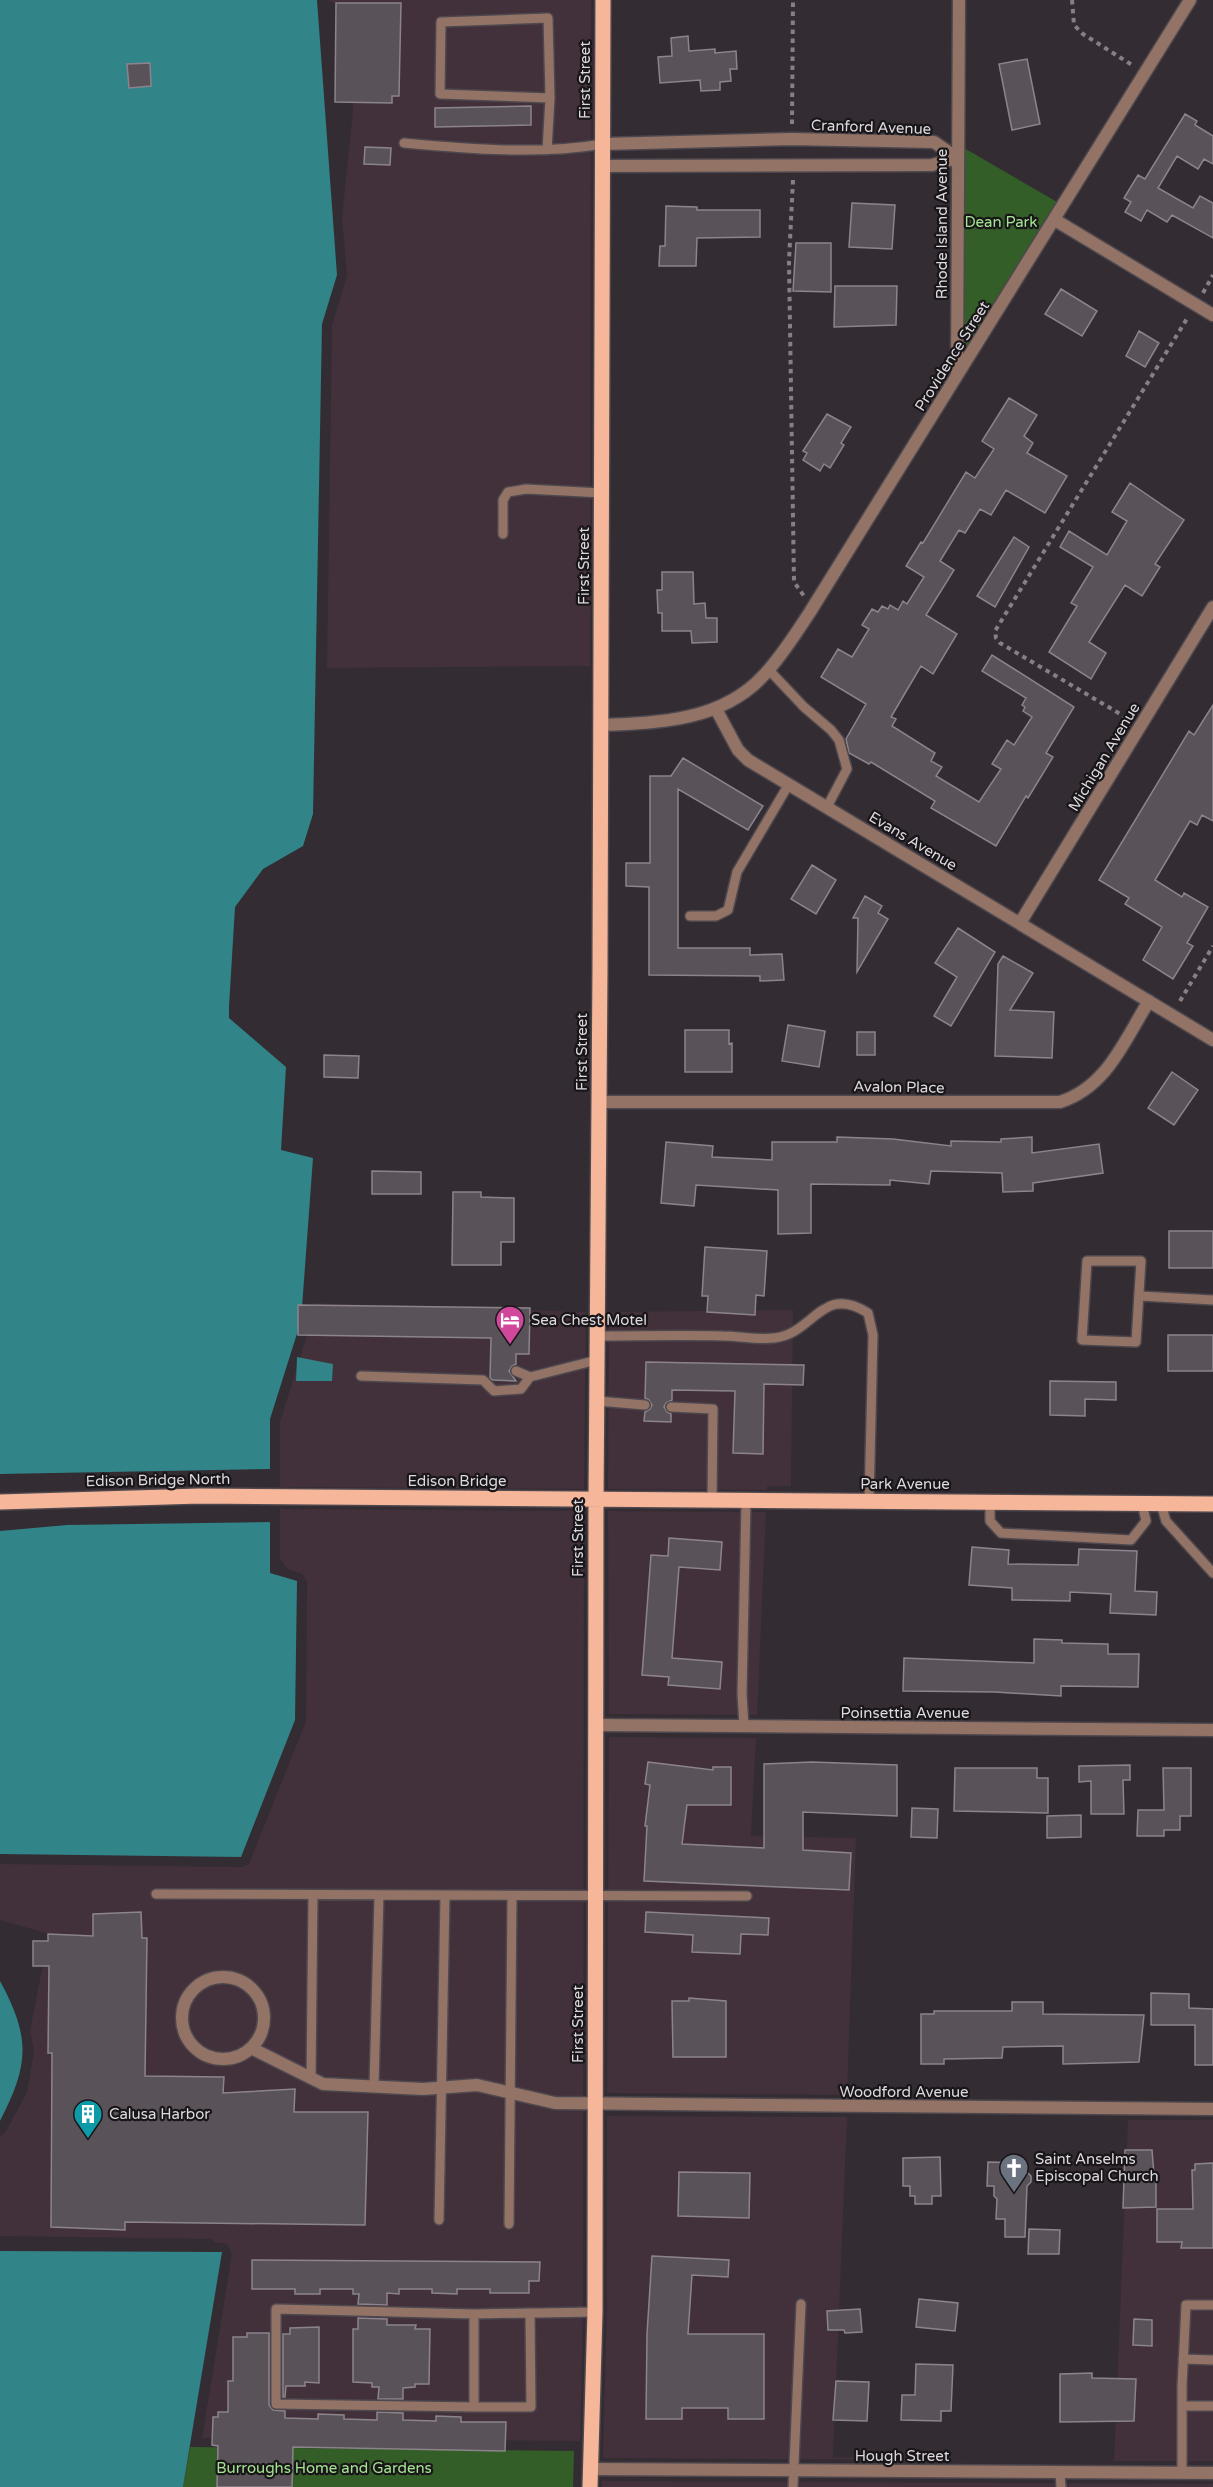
<svg xmlns="http://www.w3.org/2000/svg" width="1213" height="2487" font-family="'Varela Round',sans-serif">
	<rect width="100%" height="100%" fill="#332c33"/>
	<path fill="#42303b" d="M327,0H591L590,666L327,668L332,326L347,275L342,217L353,111L354,10Z
		M313,1303L586,1312L584,1489L280,1487V1422L311,1322Z
		M793,1310L791,1486H767V1490L608,1489L609,1312Z
		M280,1509L584,1511L583,2311L580,2441L202,2438L232,2254L227,2244L214,2242L213,2239L0,2236V2136L6,2131L27,2092L34,2051L30,2030L49,1934L0,1920V1864L242,1867L249,1864L306,1721L307,1582L302,1574L288,1569L280,1559Z
		M608,1511L766,1512L757,1715L609,1714Z
		M609,1737L756,1738L751,1836L856,1838L847,2095L607,2093Z
		M607,2116L847,2117L833,2457L965,2460L603,2458L607,2302Z
		M1128,2120H1213V2461H1114Z
		M602,2481L1213,2484V2487H602Z"/>
	<path fill="#345e27" d="M957,144L1064,206L957,376Z
		M190,2447L574,2451L573,2487H183Z"/>
	<path fill="#318488" d="M0,0H317L337,275L322,324L313,814L303,846L263,869L235,907L229,1007V1018L286,1067L281,1150L313,1158L301,1321L270,1419V1573L297,1581L295,1720L241,1857L0,1854Z
		M297,1357L333,1364L332,1381H296Z
		M0,1981C31,2038 29,2065 0,2121Z
		M0,2251L222,2252L183,2487H0Z"/>
	<path fill="#332c33" d="M273,1469V1522L67,1525L0,1531V1474Z"/>
	<path fill="#5a5259" stroke="#8c848c" stroke-width="1.5" d="M336,3H401L399,96H392V103L335,102Z
		M688,36L689,51L715,49V53L736,51L737,69H730L731,81L720,82V90L701,91L700,80L660,83L658,57L672,56L671,38Z
		M1027,59L1040,124L1012,130L999,64Z
		M150,63L151,86L129,88L127,64Z
		M531,106V125L435,127V108Z
		M1185,114L1197,121L1195,125L1213,136V164L1204,159L1198,169L1177,156L1158,188L1193,208L1200,196L1213,203V238L1172,215L1167,222L1147,210L1141,221L1125,212L1131,202L1124,198L1138,175L1145,179Z
		M365,147L391,148L390,165L364,164Z
		M852,203L895,205L892,249L849,247Z
		M666,206L697,207V210H760V237L697,238L696,266H659L660,246H665Z
		M796,243H831V292L793,291Z
		M835,286H897L896,325L834,327Z
		M1061,289L1097,311L1082,336L1045,314Z
		M1139,331L1159,343L1145,367L1126,356Z
		M1009,398L1037,415L1024,436L1033,443L1027,453L1067,476L1045,513L1006,490L991,515L980,509L965,533L959,530L940,561L954,570L926,615L957,634L933,674L921,666L891,717L896,719L892,726L935,753L931,761L942,767L936,776L979,802L1001,769L992,764L1007,740L1014,745L1032,717L1023,711L1025,707L1022,705L1026,698L982,671L992,655L1074,707L1046,753L1053,757L1028,798L1026,796L996,846L931,808L935,801L871,762L869,764L849,753L846,739L866,704L821,677L838,649L852,657L869,629L862,625L872,609L878,612L882,606L888,609L890,605L898,610L903,601L907,604L924,577L906,566L921,542L923,543L966,472L975,478L994,449L982,441Z
		M827,414L851,427L841,443L844,445L830,468L824,464L820,471L803,460L807,453L803,451Z
		M1130,483L1184,520L1155,564L1160,567L1142,596L1125,585L1089,642L1106,653L1091,679L1049,652L1077,606L1071,603L1093,567L1060,547L1069,531L1107,555L1127,521L1112,512Z
		M1014,537L1029,547L995,607L977,596Z
		M662,572H693L694,604L705,603L706,618H717V642L692,643L691,631H662V613H658L657,590H662Z
		M1213,705V821L1202,815L1197,825L1190,821L1155,880L1182,897L1184,893L1208,907L1187,943L1193,946L1173,979L1143,960L1162,927L1125,904L1129,898L1099,880L1189,731L1194,735Z
		M683,758L763,806L748,830L678,789V948H750V955L782,954L784,980L760,981V976L649,975V887L626,886V863H650V776H671Z
		M812,865L836,880L816,914L791,899Z
		M865,896L882,906L878,913L888,919L857,972L858,918H853Z
		M958,928L995,952L951,1026L934,1016L957,977L935,963Z
		M1003,956L1033,973L1010,1010L1054,1012L1052,1058L995,1056L998,964Z
		M788,1025L825,1031L819,1067L782,1061Z
		M685,1030H729V1044L732,1043V1072H685Z
		M857,1032H875V1055H857Z
		M324,1055L359,1056L358,1078L324,1077Z
		M1172,1072L1198,1090L1174,1125L1148,1108Z
		M837,1137L893,1139L951,1146V1141L1001,1142V1139L1032,1137V1153L1099,1144L1103,1173L1033,1183V1191L1003,1192L1002,1173L931,1171L929,1184L890,1180V1185L811,1184V1233L778,1234V1190L696,1185L694,1206L661,1203L666,1142L713,1146L712,1157L772,1160V1142H837Z
		M372,1171L421,1172V1194H372Z
		M453,1192H481V1197L514,1198V1242H501V1265H452Z
		M1169,1231H1213V1268H1169Z
		M705,1247L767,1251L764,1296L756,1295L755,1315L707,1312L708,1296H702Z
		M298,1305L530,1308L529,1354H516V1364L512,1366L509,1371L516,1381L493,1380L490,1378L491,1338L298,1335Z
		M1168,1335H1213V1371H1168Z
		M646,1362L804,1365L803,1385L764,1384L763,1454L733,1453L735,1391L672,1390V1400L666,1403L664,1407L667,1412L671,1414V1422L644,1421L645,1412L650,1409L652,1405L649,1400L645,1398Z
		M1050,1381L1116,1382V1400L1085,1399V1416L1050,1415Z
		M669,1538L722,1542L720,1570L679,1567L672,1658L722,1662L720,1689L668,1685L669,1677L642,1675L651,1555L668,1556Z
		M972,1547L1009,1550L1008,1564L1078,1565L1079,1549L1137,1551L1135,1591L1157,1592L1156,1615L1110,1613L1111,1594L1070,1592V1601L1012,1600V1588L969,1585Z
		M1034,1639L1062,1640V1643L1108,1644V1654H1139L1138,1687L1061,1686V1696L995,1692L903,1691L904,1658L1034,1663Z
		M648,1762L713,1770V1767H731V1805H687L682,1844L764,1848V1764L812,1762L897,1765V1816L803,1812V1850L851,1853L849,1890L644,1881L647,1826H645L650,1785L645,1784Z
		M1130,1765V1780H1123L1124,1814H1091V1781L1079,1782V1766Z
		M955,1768H1037V1778H1048V1813L954,1811Z
		M1163,1768H1191V1816H1180V1830H1164V1836H1137L1138,1810H1164Z
		M912,1808L938,1809L937,1838L911,1837Z
		M1081,1815V1837L1047,1838V1816Z
		M141,1912L142,1938H147L145,2076L224,2077L223,2093L295,2089L294,2112H368L365,2225L125,2222V2230L51,2227L52,2053H48L49,1966H33V1941H48V1934L93,1936V1914Z
		M646,1912L769,1918L768,1935L741,1934L740,1954L692,1952L693,1935L645,1932Z
		M1151,1993L1189,1994V2008L1213,2009V2065H1195V2025H1151Z
		M689,1998L726,2001V2057H673L672,2001H689Z
		M1012,2002H1043V2014L1144,2015L1139,2062L1063,2064V2046L1003,2047L1002,2058L944,2059V2064H921V2014H934V2011H1012Z
		M1125,2150H1152L1154,2175H1156V2207L1123,2208Z
		M940,2157L941,2196H932V2204H915V2196H910V2186H903V2158Z
		M988,2162L1027,2163L1026,2171L1031,2176V2182L1027,2186L1025,2237H1005V2219H996L997,2199L994,2196V2186H987Z
		M1213,2163V2248H1181L1182,2242H1157V2209H1193L1192,2170H1195V2164Z
		M679,2172L750,2173L749,2218L678,2216Z
		M1029,2229L1060,2230L1059,2254H1028Z
		M652,2256L729,2260L728,2277L692,2275L688,2334H764V2419H728V2408H682V2419H646L647,2334Z
		M252,2260L540,2262L539,2281H529V2293H490V2289H457V2294L432,2293V2289H399V2294L387,2293V2305L358,2304L359,2294H353V2289H320V2294H295V2289H252Z
		M919,2299L958,2303L955,2331L916,2327Z
		M860,2309L862,2332L845,2333L844,2330H828L827,2311Z
		M358,2318L387,2319V2325H416L415,2329H430L429,2384H415V2387L403,2388V2399H378L379,2387H372V2383L353,2382V2329H358Z
		M1134,2319L1152,2320V2346L1133,2345Z
		M319,2327V2383L305,2382V2386H286L285,2397H283V2334H290V2328Z
		M247,2333H269V2405L273,2410L285,2411V2418L318,2419V2414L344,2415V2419L377,2420V2412L403,2413V2420L436,2421V2416L461,2417V2422H506L505,2451L293,2447L292,2487H217L218,2446L212,2445L213,2417H218V2412H228V2381H233V2337H247Z
		M916,2364L953,2365L951,2411H941V2421L901,2420L902,2395H915Z
		M1092,2373V2378L1136,2379L1134,2421L1060,2422V2374Z
		M836,2381L869,2382L867,2421L833,2420Z"/>
	<g fill="none" stroke-linecap="round" stroke-linejoin="round">
		<g stroke="#4e484e" stroke-width="12">
			<path id="lane" d="M404,143C470,149 537,155 603,144
				M547,150L550,98L548,18L441,22L440,94L550,98
				M503,534V500L508,492L526,489L602,493
				M769,670L804,707L831,730L839,740L847,769L827,807
				M690,916H716L728,910L737,872L789,784
				M1087,1261H1141L1136,1342L1082,1340Z
				M1140,1296L1213,1300
				M597,1336C639,1336 681,1335 723,1336C739,1336 757,1340 774,1338C814,1334 822,1283 868,1313L873,1335L869,1502
				M516,1371L530,1377
				M361,1376L483,1380L494,1391L521,1389L530,1377L597,1360
				M597,1401L645,1405
				M671,1407L713,1409L712,1501
				M990,1502V1521L1001,1533L1131,1540L1146,1521L1142,1503
				M1161,1504L1166,1521L1213,1573
				M744,1726L742,1694L746,1501
				M156,1894L747,1896
				M311,2079L313,1895
				M374,2087L379,1895
				M439,2220L445,1896
				M509,2224L512,1896
				M530,2313L531,2407H474V2314L530,2313H539L595,2312
				M1183,2359L1213,2360
				M1182,2406H1213
				M474,2407L276,2404V2309L474,2314
				M1060,2472L1061,2487
				M1182,2472V2386L1186,2305H1213
				M793,2487L801,2304"/>
		</g>
		<g stroke="#4e484e" stroke-width="15">
			<path id="street" d="M603,144L792,139L934,142L957,158
				M602,166L932,165L957,158
				M1055,220L1213,315
				M957,375L959,0
				M716,709L738,750L748,760L1213,1040
				M601,725C659,723 722,721 764,675C782,656 796,633 810,612L1190,0
				M1020,923L1213,607
				M599,1102H1060C1107,1087 1124,1041 1149,1001
				M597,1725L1213,1730
				M182 2018a41 41 0 1 1 82 0a41 41 0 1 1-82 0Z
				M251,2048L323,2084L423,2089L477,2085L555,2103L1213,2109
				M591,2469L1213,2473"/>
		</g>
		<g stroke="#4e484e" stroke-width="18">
			<path id="primary" d="M0,1502L200,1496L1213,1504
				M590,2487L595,2312L596,1500L600,969L603,0"/>
		</g>
		<path stroke="#868086" stroke-width="4" stroke-dasharray="4.5 4.5" stroke-linecap="butt" d="M1072,0L1074,25L1083,34L1132,65
			M792,124L793,0
			M793,180L789,261L794,582L804,596
			M1203,293L1213,275
			M1127,718L1000,643L996,638L995,631L1188,317
			M1180,1001L1213,946"/>
		<use href="#lane" stroke="#927365" stroke-width="9"/>
		<use href="#street" stroke="#927365" stroke-width="12"/>
		<use href="#primary" stroke="#f6b69a" stroke-width="15"/>
	</g>
	<defs>
		<g id="hotel-pin" transform="scale(1.5)"><path d="M0 17L-7.5 6A9.5 9.5 0 1 1 7.5 6Z" fill="#d1479c" stroke="#191619"/><path d="M-6-4.5h1.5V1H6V5H4.5V3h-9V5H-6ZM-4 0a1.8 1.8 0 1 1 3.6 0ZM.5 0V-2.5h3Q6-2.5 6 0Z" fill="#fff"/></g>
		<g id="building-pin" transform="scale(1.5)"><path d="M0 17L-7.5 6A9.5 9.5 0 1 1 7.5 6Z" fill="#0f9aa8" stroke="#191619"/><path d="M-4-6H4V6H1V3H-1V6H-4ZM-2.5-4.3h1.7v1.8h-1.7ZM.8-4.3h1.7v1.8H.8ZM-2.5-1h1.7V.8h-1.7ZM.8-1h1.7V.8H.8Z" fill="#fff"/></g>
		<g id="church-pin" transform="scale(1.5)"><path d="M0 17L-7.5 6A9.5 9.5 0 1 1 7.5 6Z" fill="#6b7280" stroke="#191619"/><path d="M-1.2-6h2.4v3.5h3.3v2.4h-3.3V6h-2.4V-.1h-3.3v-2.4h3.3Z" fill="#fff"/></g>
	</defs>
	<g fill-rule="evenodd">
		<use href="#hotel-pin" x="510" y="1320"/>
		<use href="#building-pin" x="88" y="2114"/>
		<use href="#church-pin" x="1014" y="2168"/>
	</g>
	<g text-anchor="middle" dominant-baseline="central" stroke-width="4.5" stroke-linejoin="round" paint-order="stroke">
		<g font-size="15" fill="#ddd9dd" stroke="#191619">
			<text transform="translate(585 80) rotate(-90)">First Street</text>
			<text transform="translate(871 127) rotate(2)">Cranford Avenue</text>
			<text transform="translate(942 224) rotate(-90)">Rhode Island Avenue</text>
			<text transform="translate(952 356) rotate(-58)">Providence Street</text>
			<text transform="translate(584 566) rotate(-90)">First Street</text>
			<text transform="translate(1104 757) rotate(-59)">Michigan Avenue</text>
			<text transform="translate(913 841) rotate(31)">Evans Avenue</text>
			<text transform="translate(582 1052) rotate(-90)">First Street</text>
			<text transform="translate(899 1087) rotate(1)">Avalon Place</text>
			<text transform="translate(158 1480) rotate(-1)">Edison Bridge North</text>
			<text x="457" y="1481">Edison Bridge</text>
			<text x="905" y="1484">Park Avenue</text>
			<text transform="translate(578 1538) rotate(-90)">First Street</text>
			<text x="905" y="1713">Poinsettia Avenue</text>
			<text transform="translate(578 2024) rotate(-90)">First Street</text>
			<text x="904" y="2092">Woodford Avenue</text>
			<text x="902" y="2456">Hough Street</text>
		</g>
		<g font-size="15" fill="#a3e391" stroke="#191619">
			<text x="1001" y="222">Dean Park</text>
			<text x="324" y="2468">Burroughs Home and Gardens</text>
		</g>
		<g font-size="15" fill="#ddd9dd" stroke="#191619" text-anchor="start">
			<text x="531" y="1320">Sea Chest Motel</text>
			<text x="109" y="2114">Calusa Harbor</text>
			<text x="1035" y="2159">Saint Anselms<tspan x="1035" dy="17">Episcopal Church</tspan></text>
		</g>
	</g>
</svg>
